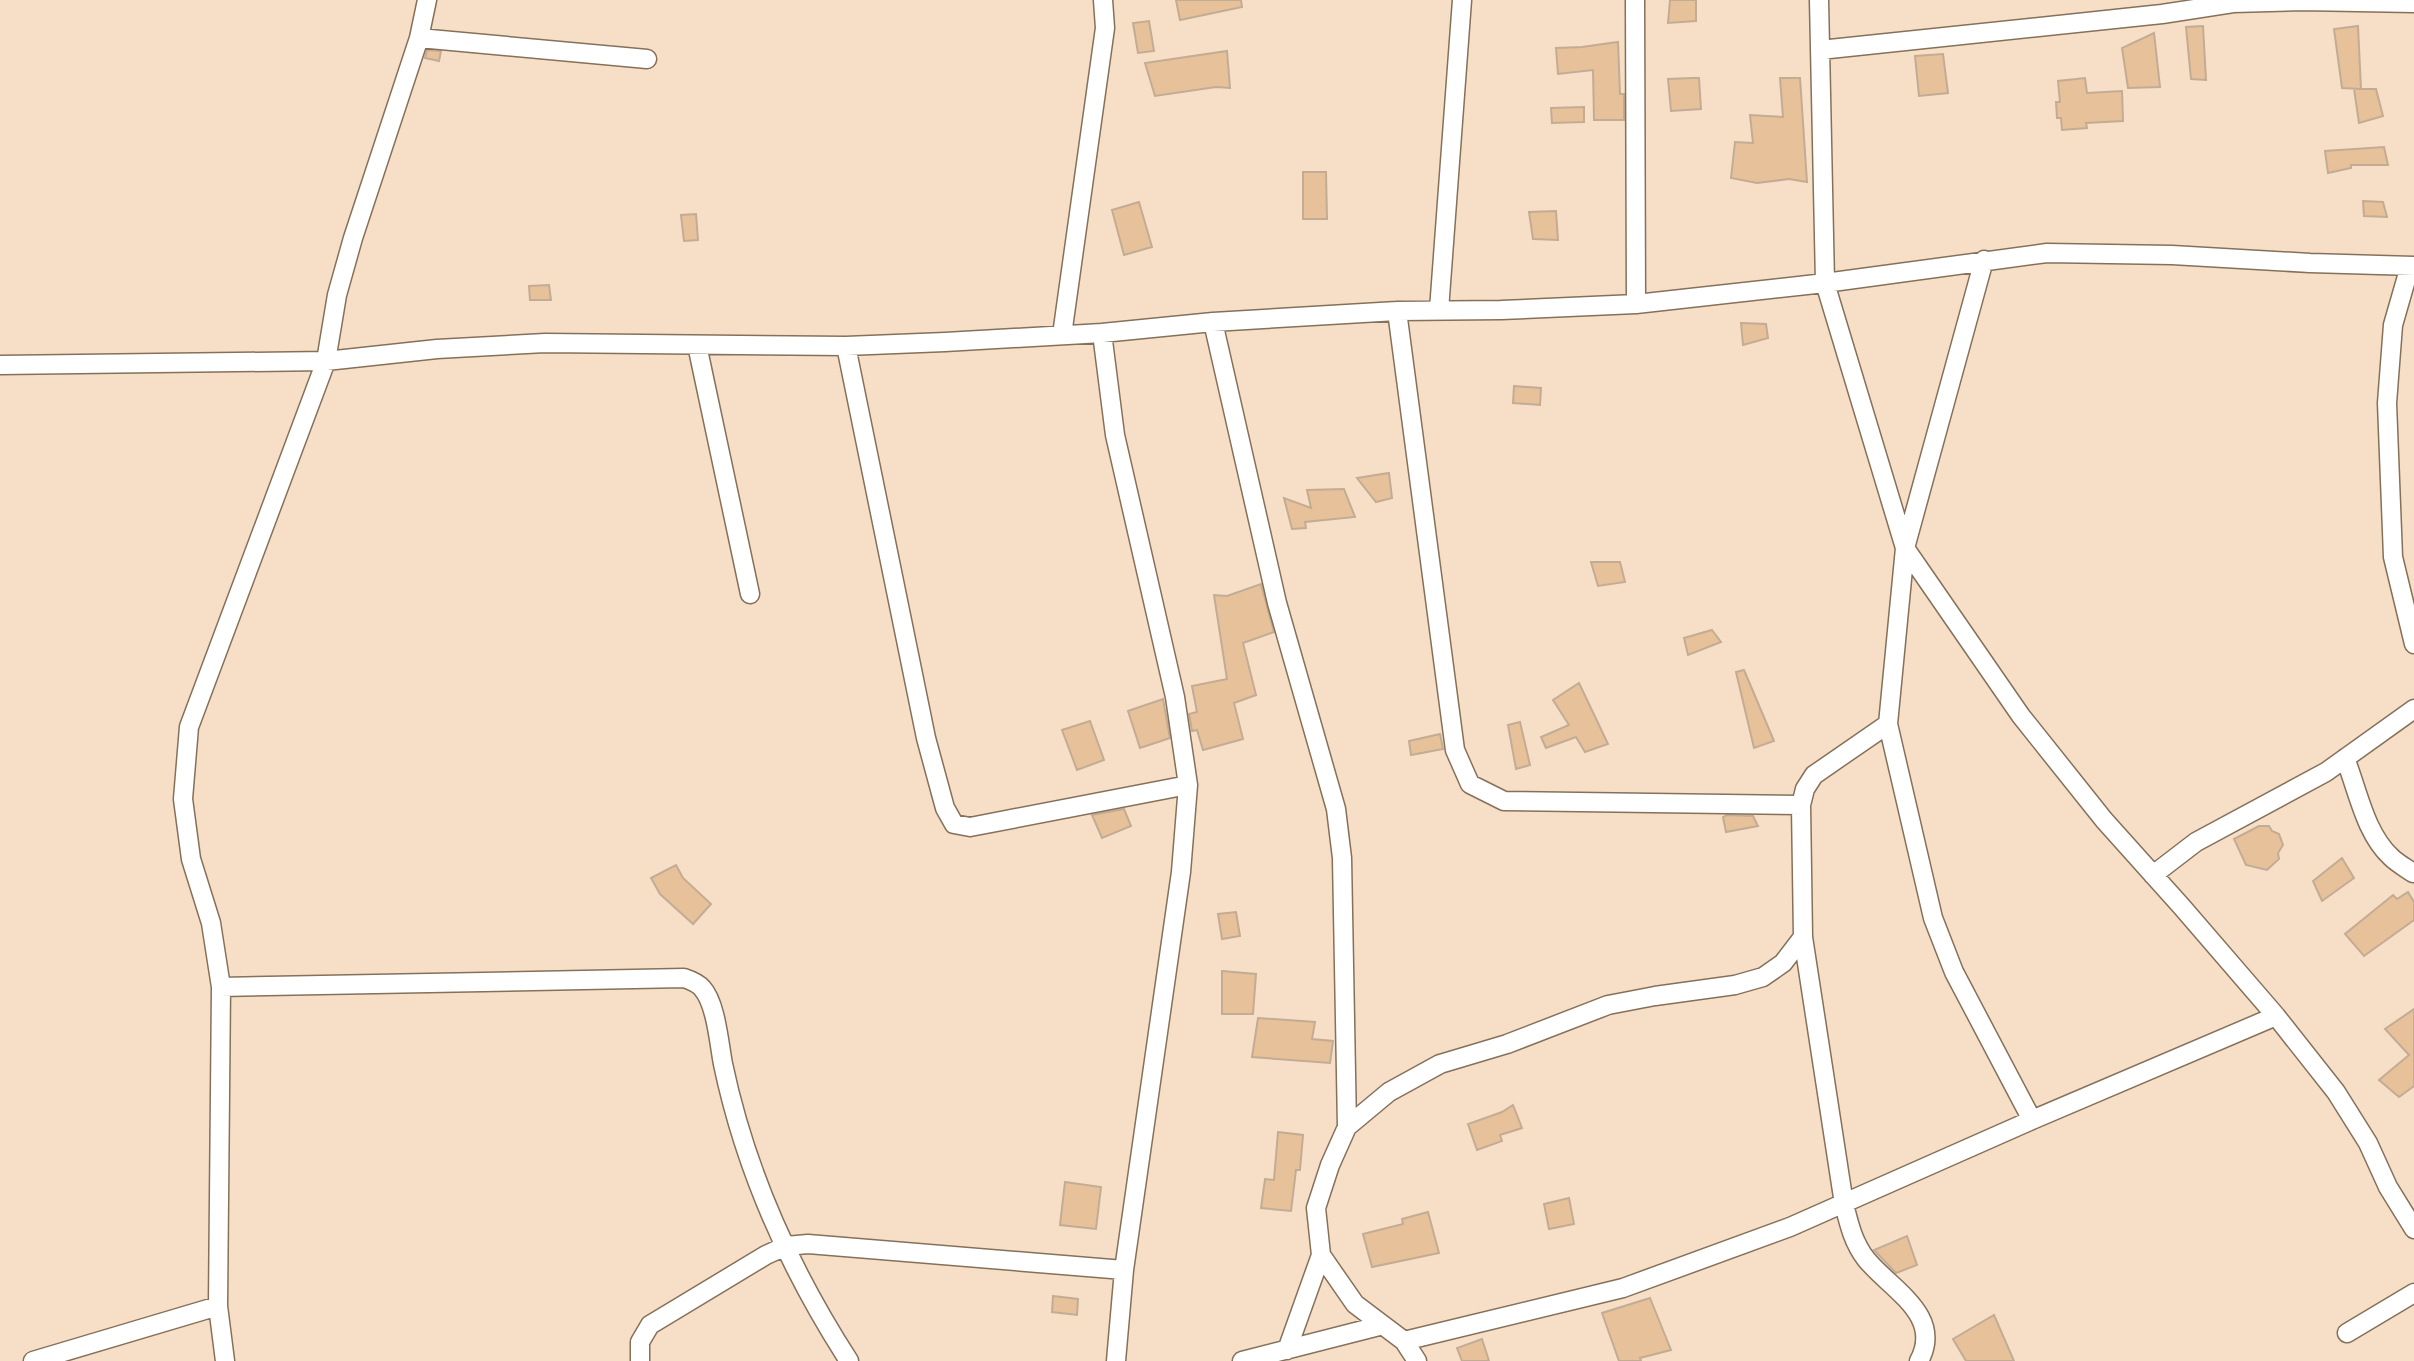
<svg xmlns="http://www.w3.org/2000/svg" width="2414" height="1361" font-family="Arial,sans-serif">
	<rect width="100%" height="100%" fill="#f7dfc7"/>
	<path fill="#e7c19a" stroke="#c3ac94" stroke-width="2" d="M1176,0H1241L1242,7L1180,20Z
		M1670,0H1696V21L1668,23Z
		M1149,21L1154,51L1138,53L1133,23Z
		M2203,26L2206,80L2191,79L2186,27Z
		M2358,26L2361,89L2342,88L2334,29Z
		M2154,33L2160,87L2128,88L2122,48Z
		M1618,42L1620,94H1624V120H1594L1593,70L1558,74L1556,48L1582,47Z
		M427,50L441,51L439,61L425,58Z
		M1227,51L1230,88L1216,87L1155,96L1145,63Z
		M1943,54L1948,93L1919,96L1915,56Z
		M1692,78H1699L1701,109L1671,111L1668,79Z
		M1780,78H1800L1807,182L1789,179L1757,183L1731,178L1735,142L1753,143L1750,115L1783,117Z
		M2085,78L2087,93L2122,91L2123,121L2086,123L2087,128L2062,130L2061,118H2057L2056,102H2060L2058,81Z
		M2354,89H2376L2383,116L2359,123Z
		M1584,107V122L1552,123L1551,108Z
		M2384,147L2388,165H2351V168L2328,173L2325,151Z
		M1303,172H1326L1327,219H1303Z
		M2363,201L2383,202L2387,217L2364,216Z
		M1139,202L1152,247L1124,255L1112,210Z
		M1556,211L1558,240L1533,239L1529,212Z
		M696,214L698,240L684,241L681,215Z
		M549,285L551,300H530L529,286Z
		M1741,323L1766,324L1768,338L1743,345Z
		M1514,386L1541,388L1540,405L1513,403Z
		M1389,473L1392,498L1376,502L1357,478Z
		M1344,489L1355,517L1305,522L1306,528L1292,529L1284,498L1311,508L1307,490Z
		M1591,562H1620L1625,582L1598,586Z
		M1261,584L1274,632L1243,643L1256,695L1234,703L1243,739L1203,750L1197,730L1192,731L1189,714L1197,712L1192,686L1227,679L1214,595L1227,596Z
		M1712,630L1721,642L1688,655L1684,638Z
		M1744,670L1774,741L1754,748L1736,672Z
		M1579,683L1608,744L1585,752L1576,737L1546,748L1541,737L1569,725L1553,700Z
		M1163,699L1170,738L1140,748L1128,711Z
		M1090,721L1104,760L1077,770L1062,730Z
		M1520,722L1530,765L1516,769L1508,725Z
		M1440,734L1443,749L1411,755L1409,741Z
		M1124,809L1131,826L1102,838L1092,815Z
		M1727,815L1753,816L1758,826L1726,832L1723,817Z
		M2259,826H2269L2272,831L2279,834L2283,845L2278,853L2279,859L2267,870L2246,865L2234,839Z
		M2342,858L2354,878L2322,901L2313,881Z
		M676,865L683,878L711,904L693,924L660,894L651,878Z
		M2408,892L2414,902V920L2364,956L2345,934L2393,895L2397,899Z
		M1236,912L1240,936L1222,939L1218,914Z
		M1222,971L1256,974L1253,1014H1222Z
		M2414,1009V1086L2399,1097L2379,1080L2409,1055L2385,1029Z
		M1258,1018L1315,1022L1312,1039L1333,1041L1330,1063L1252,1057Z
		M1513,1105L1522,1128L1500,1135L1502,1141L1477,1150L1468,1124L1502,1112Z
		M1278,1132L1303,1135L1300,1170H1296L1291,1211L1261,1208L1265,1179L1274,1180Z
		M1065,1182L1101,1187L1096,1229L1060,1225Z
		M1569,1198L1574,1224L1549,1229L1544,1204Z
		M1428,1212L1439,1253L1372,1267L1363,1234L1403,1224L1402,1219Z
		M1907,1236L1917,1265L1896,1273L1874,1250Z
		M1053,1296L1078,1299L1077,1315L1052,1312Z
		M1650,1298L1671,1350L1640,1358L1641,1361H1619L1602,1313Z
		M1994,1315L2014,1361H1966L1953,1339Z
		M1482,1339L1489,1361H1462L1457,1348Z"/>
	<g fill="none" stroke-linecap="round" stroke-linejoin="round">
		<g stroke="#85705a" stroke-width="21">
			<path id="minor" d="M1635,0L1636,304
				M1819,0L1825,283L1905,548L2021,716L2104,820L2182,907L2276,1016L2336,1092L2368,1143L2388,1187L2414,1229
				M419,38L647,59
				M1820,50L2162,14L2233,3L2302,1L2414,3
				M2410,266L2393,325L2387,403L2393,557L2414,644
				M1439,310L1462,0
				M1397,311L1455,750L1470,784L1504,801L1801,805
				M1213,322L1277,603L1336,809L1342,858L1347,1127
				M1062,335L1105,28L1103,0
				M697,345L750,594
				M846,346L926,738L945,808L954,824L970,827L1188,785
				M0,365L326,361L437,349L545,343L846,346L945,342L1102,333L1213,322L1397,311L1501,310L1636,304L1825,283L2047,253L2172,255L2310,263L2414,266
				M1888,724L1933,918L1954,972L2032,1120
				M2345,758C2358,791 2365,833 2391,857C2397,863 2406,868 2413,873
				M2153,875L2196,842L2326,772L2414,709
				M1803,937L1844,1204C1849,1224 1853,1242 1866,1259C1890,1289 1944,1315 1919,1361
				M221,987L684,978C690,980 698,983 702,988C716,1003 719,1043 723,1064C745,1169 791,1271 849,1361
				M2347,1333L2414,1293
				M1404,1341L1623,1288L1790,1227L2032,1120L2276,1016
				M1287,1350L1321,1255
				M33,1361L218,1306
				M225,1361L218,1306L221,987L211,923L191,859L183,799L189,727L326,361L337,295L353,238L419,38L427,0
				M640,1361V1342L650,1325L766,1255L786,1246L808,1244L1124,1270L1181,872L1188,785L1175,697L1115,435L1102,333
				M1116,1361L1124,1270
				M1242,1361L1383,1325
				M1417,1361L1404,1341L1355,1304L1321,1255L1316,1208L1330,1165L1347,1127L1389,1092L1440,1064L1507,1044L1608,1005L1655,996L1735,985L1763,977L1783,963L1803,937L1801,805L1805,789L1814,775L1888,724L1905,548L1984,260"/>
		</g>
		<use href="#minor" stroke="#fff" stroke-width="18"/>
	</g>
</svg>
